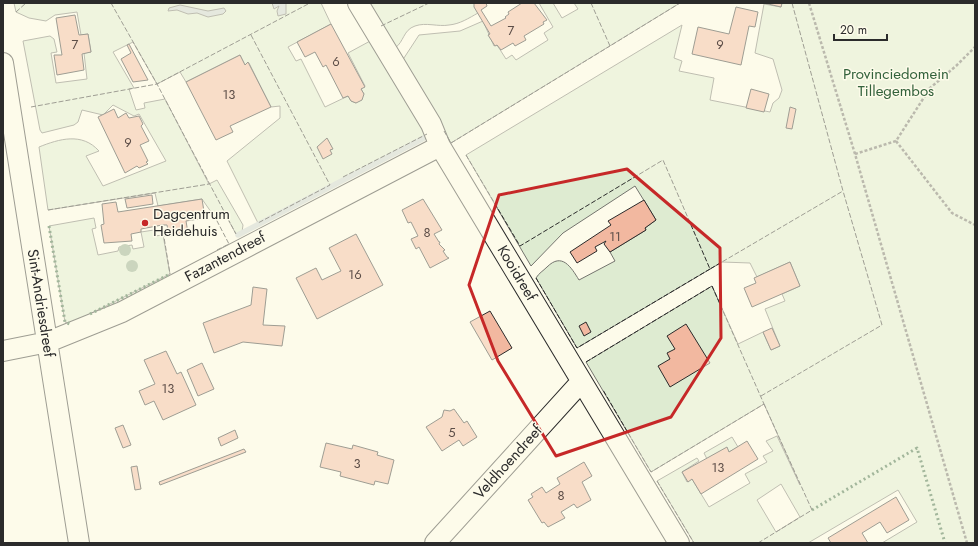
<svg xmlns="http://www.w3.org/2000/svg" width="978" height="546" font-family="Jost,sans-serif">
	<rect width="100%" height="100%" fill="#fdfbea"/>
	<path fill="#deebd1" stroke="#74746e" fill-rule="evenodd" d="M14,3H321L331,24L288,47L296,61L301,59L325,107L348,96L351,101L356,103L364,94L361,89L365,86L348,53L372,40L428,134L258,223L227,161L280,118V106L271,107L249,63L245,65L240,55L186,82L180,72L157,84L133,42L113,52L134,88L129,89L136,110L145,108L144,103L165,99L209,184L217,180L243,225L242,232L236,234L225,214L216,219L202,199L158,206L155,193L48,210L39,147C59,139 82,132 99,151L86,156L103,186L166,161L139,114L134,116L113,105L103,115L82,110L78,122L74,125L42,133L40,130L23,41L50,36L54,39L57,52L51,53L56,83L87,79L84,53L91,52L88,34L81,35L77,12L55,15L46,21L29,18L16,12Z
		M367,3H474L478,13C469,18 460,24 449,25C438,27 426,22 415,26C403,30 404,42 395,48Z
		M539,3H553L562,18L578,9L574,3H680L451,143L402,61L419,35L460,31L483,21L494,46L497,45L506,59L512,55L516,60L548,40L544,33L553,27Z
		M782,3H975V543H882L917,522L898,490L808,543H694L657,481L697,458L699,461L682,472L687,482L692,479L709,507L750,483L745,474L767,462L763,456L773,451L766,441L777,436L800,485L764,404L651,472L586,362L712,286L738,344L763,332L771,350L780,346L765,309L785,301L782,294L800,286L790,262L757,277L750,263L722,262L577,348L536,278C539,273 543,271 547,267C562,252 571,267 579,280L615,261L610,252L646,230L645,228L656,220L635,186L563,233L531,266L466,155L682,25L674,58L682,61L679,71L714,78L710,100L770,112L773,103L779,98L782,90L773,59L755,53L764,4L781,7ZM781,484L800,517L776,532L757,500Z
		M94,218L96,228L92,229L98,255L118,251L119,247L132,245L133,249L144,247L141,232L154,230L155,236L163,235L170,274L70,324L65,322L49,226Z
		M732,437L738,447L729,452L727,448L707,459L704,453Z"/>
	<path fill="#c7d0d0" stroke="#74746e" d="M286,3V14L278,16L277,11L279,6L274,9L272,3Z
		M180,5L208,11L224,8L226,11L223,14L208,17L197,13L188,14L177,10L168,11L169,8Z"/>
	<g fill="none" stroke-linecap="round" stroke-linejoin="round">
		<path stroke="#c7d0d0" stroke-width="5.5" d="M238,235L426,137"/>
	</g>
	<path fill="#f2b8a0" stroke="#2b2b2b" d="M474,3H486L487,6L481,10L491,26L506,18L505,17L509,14L508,12L522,3H534L547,20L543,22L544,24L524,36L526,40L515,46L513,43L501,50L497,45L495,46L488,35L490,34L474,7Z
		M764,3H782L781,7Z
		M736,7L758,12L755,27L749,26L741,65L692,54L698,27L729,34Z
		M75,15L79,35L88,34L91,52L82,54L84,70L57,75L54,55H62L56,18Z
		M331,24L365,87L361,89L364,94L362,100L356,103L351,101L348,96L343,98L326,65L323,67L315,52L305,57L297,42Z
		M129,44L148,80L133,82L121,59L131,53L127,45Z
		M240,55L245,65L248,62L271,107L230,126L233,132L216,140L186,82Z
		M751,89L769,94L764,112L746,108Z
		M790,107L796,109L792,129L786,128Z
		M114,109L118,118L126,113L129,118L139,116L143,124L141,126L149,141L140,145L148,161L146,162L148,164L139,168L137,166L125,173L98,117Z
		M327,138L333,149L330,150L332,154L323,159L317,147Z
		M152,195L153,204L127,208L125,199Z
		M202,199L205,218L186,221L188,233L169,236L167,225H162L141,229V232L131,234L132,241L104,243L101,225L104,224L102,204L116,202L118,212Z
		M423,199L442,230L434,234L439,242H440L439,244L445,250L443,251L447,257L449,258L430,268L419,247L416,249L411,239L418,236L411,222L408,223L402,210Z
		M644,200L656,220L645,228L646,230L610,252L604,244L606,241L595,247L597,251L577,263L570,252L611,225L608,221Z
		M356,234L383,285L317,319L296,278L316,268L322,280L341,271L329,248Z
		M790,262L800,286L752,307L744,288L756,283L754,278Z
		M253,287L267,289L263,325L285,326L282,346L243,342L214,353L203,323L251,305Z
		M490,311L512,348L492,360L470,322Z
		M586,322L591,332L584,336L579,326Z
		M686,324L710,363L670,387L658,366L670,359L667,353L675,349L667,336Z
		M772,328L780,346L771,350L763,332Z
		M166,351L177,374L181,372L196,405L163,420L154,401L145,405L139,391L155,384L144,360Z
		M202,363L214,389L198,396L187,370Z
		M454,409L464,423L467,421L477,437L463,446L459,440L442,451L426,427L442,417L444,410L450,411Z
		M123,425L131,445L123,448L115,428Z
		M235,430L238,438L221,446L218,438Z
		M747,441L758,459L701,494L692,479L688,482L682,472L727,447L729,452Z
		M326,443L352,449L353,445L378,452L377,455L394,460L388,484L375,481L374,485L340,476L341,472L320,467Z
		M244,449L246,452L160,485L159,482Z
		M584,462L592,476L582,482L591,500L577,508L574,504L561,512L565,518L548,527L544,522L542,523L528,500L533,497L531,494L542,487L546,493L560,484L557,478Z
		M137,466L141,489L135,490L131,467Z
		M896,497L909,520L887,533L880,522L862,533L868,543H831L828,538Z"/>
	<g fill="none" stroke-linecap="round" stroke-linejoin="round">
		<g stroke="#2b2b2b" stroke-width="22">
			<path id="minor" d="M358,3L431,124L440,146L679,543
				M3,63L79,543
				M3,351L48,342L122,312L440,146
				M435,543L581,382"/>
		</g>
		<path stroke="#6a6964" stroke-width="2.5" stroke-dasharray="3 2" stroke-linecap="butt" d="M809,3L855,154L967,543
			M896,141L952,213L975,225
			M855,154L896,141L930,88L956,66L975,47"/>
		<use href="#minor" stroke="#fdfbea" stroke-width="20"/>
		<path stroke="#34623c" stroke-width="3" stroke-dasharray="2 3" stroke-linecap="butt" d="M49,226L65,322L70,324
			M90,314L170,274
			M812,510L917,448L945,543"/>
		<path stroke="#2b2b2b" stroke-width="1" stroke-dasharray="5 2" stroke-linecap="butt" d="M111,3L157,84L310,3
			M591,3L610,46L680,3
			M16,12L26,3
			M381,26L429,3
			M251,35L330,185L258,223
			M31,107L157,84L236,234
			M444,131L451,143L610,46
			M466,155L520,246L663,160L710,269L843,191L792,3
			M343,177L427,134
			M48,210L209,184
			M162,225L170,274
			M217,250L229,244L216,219L225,214
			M536,278L577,348L710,269
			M586,362L712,286L764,404L651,472L603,390
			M761,396L882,325L843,191
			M657,481L694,543
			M758,543L812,510L764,404"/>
	</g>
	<g fill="#8ea78a">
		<circle cx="125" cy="250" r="6"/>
		<circle cx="132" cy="266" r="6"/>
	</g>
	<path d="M0 0H978V546H0ZM627,169L720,248L721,338L671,417L556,456L498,361L469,285L499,195Z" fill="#fdfbea" fill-opacity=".55" fill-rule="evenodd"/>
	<path fill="none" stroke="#c62828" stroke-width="3" stroke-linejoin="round" d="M627,169L720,248L721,338L671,417L556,456L498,361L469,285L499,195Z"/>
	<circle fill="#c62828" stroke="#fdfbea" stroke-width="1.5" cx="145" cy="223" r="4"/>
	<g text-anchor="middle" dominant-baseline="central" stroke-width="3" stroke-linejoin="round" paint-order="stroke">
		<g font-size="13" fill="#5d4e48">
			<text x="511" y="30">7</text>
			<text x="75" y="44">7</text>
			<text x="720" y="44">9</text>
			<text x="336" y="61">6</text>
			<text x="229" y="94">13</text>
			<text x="128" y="142">9</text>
			<text x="427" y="232">8</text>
			<text x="615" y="236">11</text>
			<text x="355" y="274">16</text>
			<text x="168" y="388">13</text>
			<text x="452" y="432">5</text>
			<text x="357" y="463">3</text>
			<text x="718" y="467">13</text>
			<text x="561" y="495">8</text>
		</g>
		<g font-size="15" fill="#34623c" stroke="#fdfbea">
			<text x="896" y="74">Provinciedomein<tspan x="896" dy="17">Tillegembos</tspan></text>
		</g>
		<g font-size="15" fill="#2b2b2b" stroke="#fdfbea" text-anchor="start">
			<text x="153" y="214">Dagcentrum<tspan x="153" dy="17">Heidehuis</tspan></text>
		</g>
		<g font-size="15" fill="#2b2b2b" stroke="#fdfbea">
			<text transform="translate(225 257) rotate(-28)">Fazantendreef</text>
			<text transform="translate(517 273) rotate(59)">Kooidreef</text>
			<text transform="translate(41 303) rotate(81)">Sint-Andriesdreef</text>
			<text transform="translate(508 462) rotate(-48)">Veldhoendreef</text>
		</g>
	</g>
	<rect width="978" height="546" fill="none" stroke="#2b2b2b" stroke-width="8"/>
	<path d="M834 34v6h53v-6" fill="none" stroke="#2b2b2b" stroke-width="2"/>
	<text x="840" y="34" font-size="12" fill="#2b2b2b" stroke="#fdfbea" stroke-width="3" paint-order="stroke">20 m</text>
</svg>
